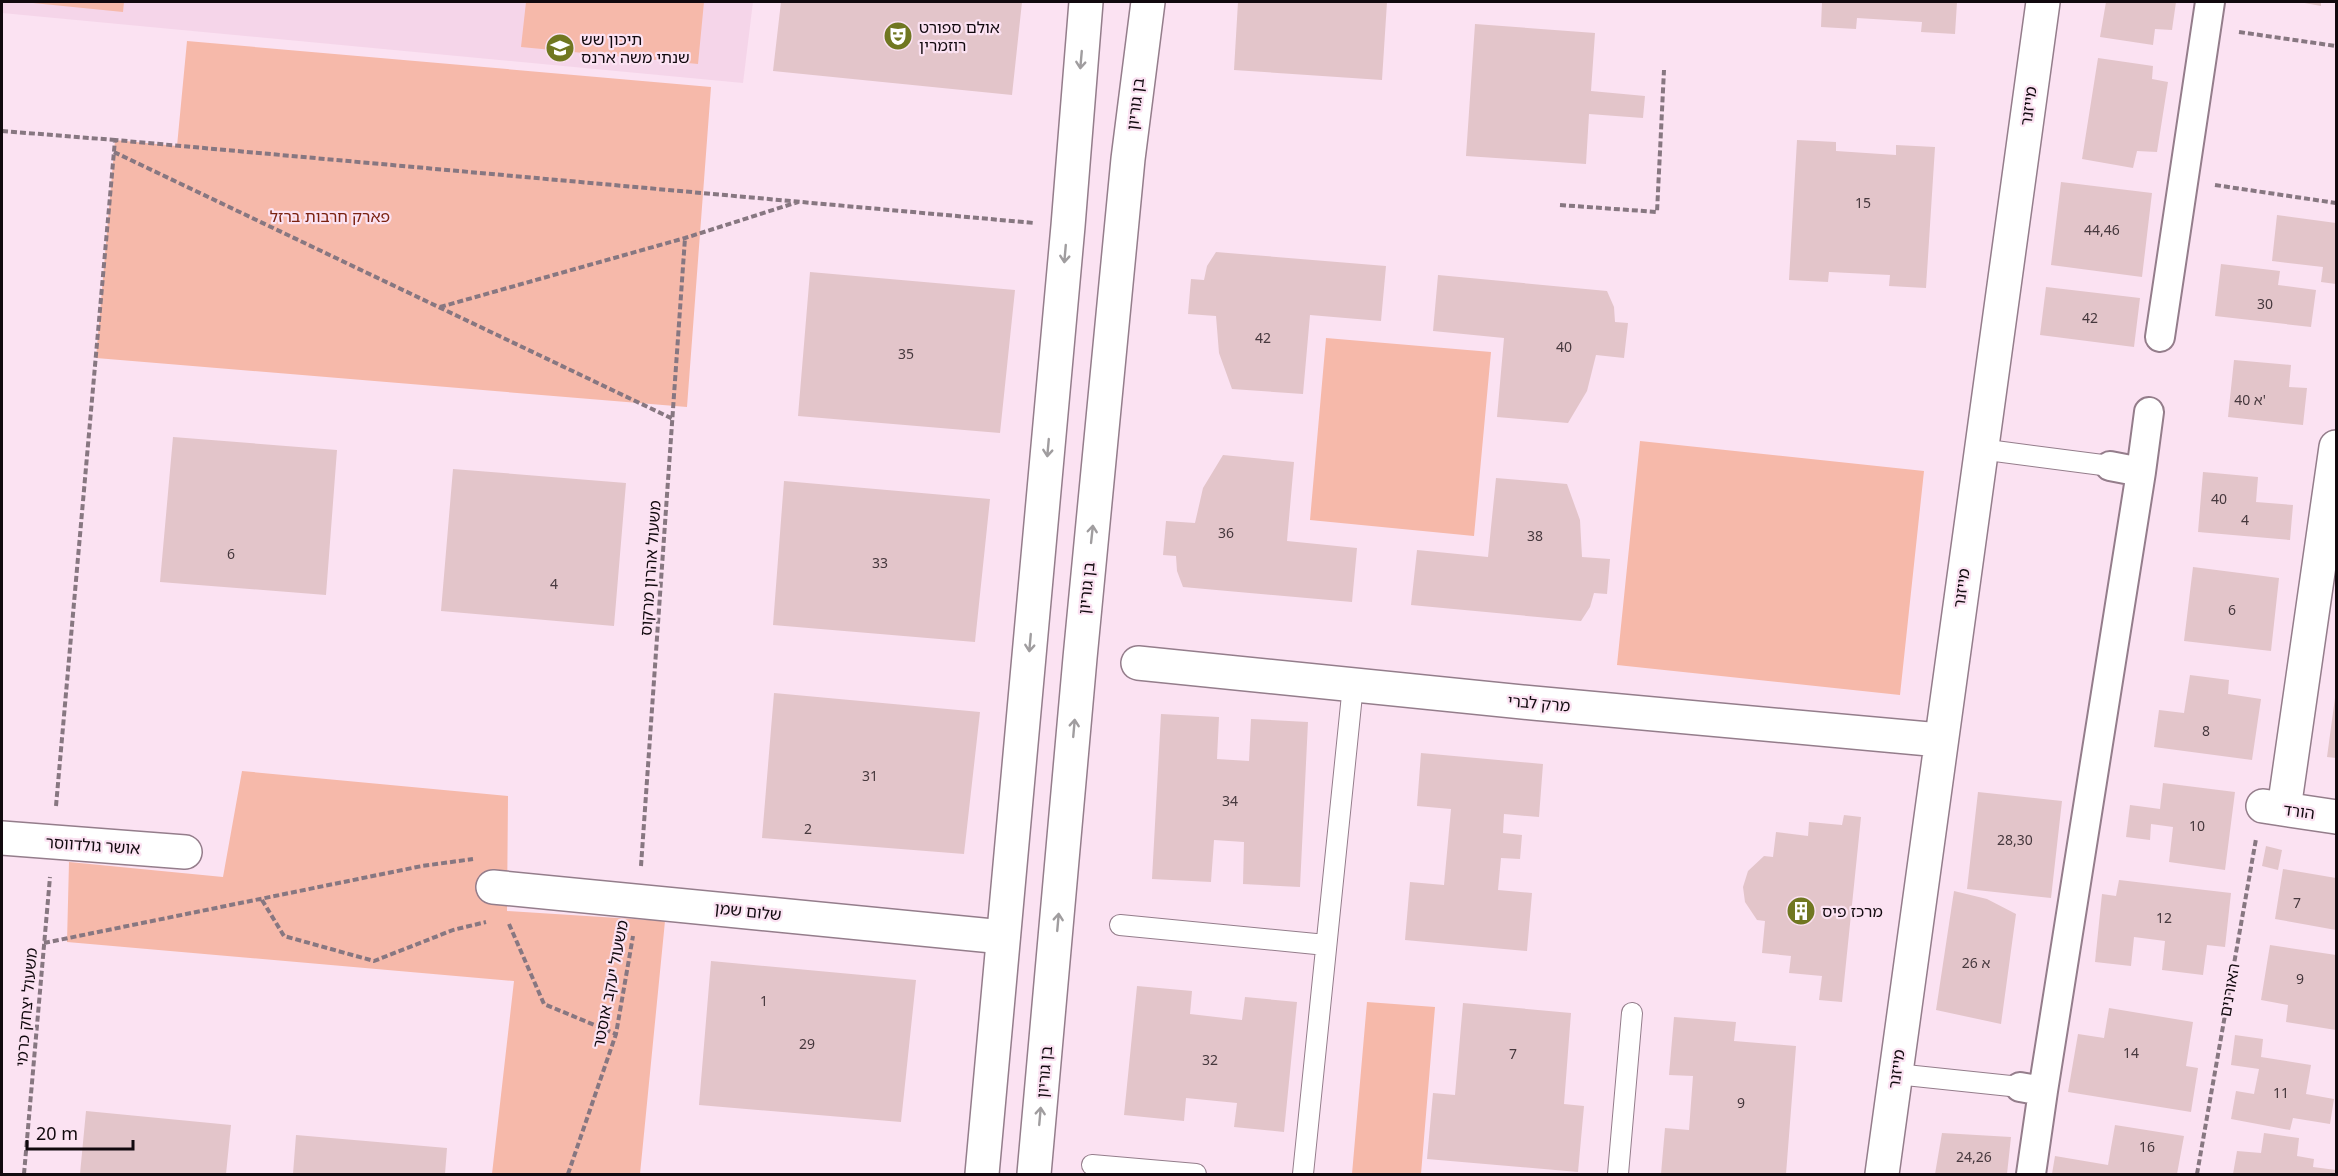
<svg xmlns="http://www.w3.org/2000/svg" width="2338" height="1176" font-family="'Noto Sans','Noto Sans Hebrew',sans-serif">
	<rect width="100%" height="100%" fill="#fbe2f2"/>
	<path fill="#f5d5e9" d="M2,2H753L743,83L2,13Z"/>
	<path fill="#f6b9aa" d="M23,2H124L123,12Z
		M526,2H704L698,64L521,47Z
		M187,41L711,87L687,407L96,358L115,140L177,146Z
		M1326,338L1491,352L1474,536L1310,520Z
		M1640,441L1924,471L1900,695L1617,665Z
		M242,771L508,796L507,911L665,921L640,1174H492L514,981L67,942L69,862L223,877Z
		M1367,1002L1435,1007L1421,1174H1352Z"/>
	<path fill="#e3c5ca" d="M781,2H1022L1012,95L773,71Z
		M1238,2H1387L1382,80L1234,70Z
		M1822,2H1957L1955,34L1921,32L1922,22L1857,18L1856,29L1821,27Z
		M2106,2H2176L2172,30L2155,29L2153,45L2100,37Z
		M2299,2H2321V6Z
		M1475,24L1595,33L1591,91L1645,96L1643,118L1589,114L1586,164L1466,156Z
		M2098,58L2153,66L2152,79L2168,82L2157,152L2137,151L2133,168L2082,159Z
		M1797,140L1836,142V151L1896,155V145L1935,147L1926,288L1889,286L1890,275L1829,272L1828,282L1789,280Z
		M2061,182L2152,193L2142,277L2051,265Z
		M2277,215L2336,223V284L2321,282L2323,267L2272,261Z
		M1216,252L1386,266L1381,321L1310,315L1303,394L1232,389L1219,353L1216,316L1188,314L1191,279L1204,280L1207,266Z
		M2221,264L2280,271L2278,285L2316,290L2311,327L2215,316Z
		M810,272L1015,290L1000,433L798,416Z
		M1438,275L1607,291L1614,307L1615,322L1628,323L1624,358L1596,355L1587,391L1568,423L1497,417L1504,338L1433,331Z
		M2046,287L2140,298L2134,347L2040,335Z
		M2234,360L2291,365L2289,387L2307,388L2303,425L2228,417Z
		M173,437L337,450L326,595L160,582Z
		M1223,455L1294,462L1287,541L1357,548L1352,602L1183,587L1177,571L1176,556L1163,555L1166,521L1195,523L1203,488Z
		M453,469L626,483L614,626L441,611Z
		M2203,472L2258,477L2256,502L2293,505L2290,540L2198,532Z
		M1496,478L1567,484L1580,520L1582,557L1610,559L1607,594L1594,593L1590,607L1581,621L1411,605L1417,550L1488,557Z
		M784,481L990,499L975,642L773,625Z
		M2193,567L2279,578L2271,651L2184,641Z
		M2190,675L2229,680L2228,694L2261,699L2252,760L2154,747L2159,710L2184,713Z
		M774,693L980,712L964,854L762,838Z
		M2335,698H2336V758L2327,757Z
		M1161,714L1219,717L1217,759L1249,761L1251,719L1308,722L1300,887L1243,884L1244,842L1214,840L1211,882L1152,879Z
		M1421,753L1543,764L1539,817L1504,814L1503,833L1522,835L1520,859L1501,858L1498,890L1532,893L1527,951L1405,940L1410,882L1444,885L1451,809L1417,806Z
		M2163,783L2235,792L2225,870L2169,862L2173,827L2151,824L2150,840L2126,837L2130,805L2160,809Z
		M1978,792L2062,801L2051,898L1967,889Z
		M1844,815L1861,817L1842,1002L1819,1000L1822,976L1789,973L1791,956L1762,953L1765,921L1757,920L1745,902L1743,887L1748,871L1764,856L1773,857L1776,832L1808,836L1809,822L1842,825Z
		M2266,846L2282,850L2278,870L2262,866Z
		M2283,869L2336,878V930L2275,919Z
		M2119,880L2231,893L2225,947L2207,945L2203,975L2162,970L2165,941L2134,937L2131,966L2095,962L2102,894L2116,896Z
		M1954,891L1987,899L2016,914L2001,1024L1936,1010Z
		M2270,945L2336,955V1030L2286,1022L2288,1005L2261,1000Z
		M711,961L916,980L901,1122L699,1105Z
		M1137,986L1192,991L1190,1014L1242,1020L1245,997L1297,1002L1284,1132L1234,1127L1237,1103L1186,1098L1184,1121L1124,1115Z
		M1463,1003L1571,1013L1564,1104L1584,1106L1578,1172L1427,1159L1433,1093L1455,1095Z
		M2109,1008L2193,1022L2186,1066L2198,1068L2191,1112L2068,1092L2078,1034L2104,1038Z
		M1674,1017L1736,1022L1734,1041L1796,1046L1786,1174H1661L1665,1128L1689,1130L1693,1076L1669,1075Z
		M2235,1035L2263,1039L2261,1057L2311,1065L2306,1094L2334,1099L2330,1124L2293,1118L2290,1130L2231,1119L2236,1091L2254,1094L2259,1069L2231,1065Z
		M86,1111L231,1125L226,1174H80Z
		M2115,1125L2184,1136L2177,1174H2052L2055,1156L2108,1165Z
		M1942,1133L2011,1137L2007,1174H1935Z
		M2264,1133L2299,1138L2297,1156L2314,1159L2313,1167L2336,1170V1174H2233L2237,1151L2261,1153Z
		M296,1135L447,1148L445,1174H293Z"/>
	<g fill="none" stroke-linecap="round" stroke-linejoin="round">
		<g stroke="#947d8b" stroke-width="22">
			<path id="service" d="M1980,449L2110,466
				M1120,925L1326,945
				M1896,1074L2020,1087
				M1092,1165L1196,1174
				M1303,1174L1353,685
				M1618,1174L1632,1013"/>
		</g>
		<g stroke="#947d8b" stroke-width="32">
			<path id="pedestrian" d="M2160,337L2210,2
				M2141,472L2149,412
				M2020,1087L2043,1091L2141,472L2110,466
				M2031,1174L2043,1091"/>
		</g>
		<g stroke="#947d8b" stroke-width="36">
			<path id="minor" d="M1138,663L1533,703L1940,740
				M2263,806L2336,817
				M2284,809L2336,447
				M2,838L185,852
				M493,887L1003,937
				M1882,1174L2043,2"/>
		</g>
		<g stroke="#947d8b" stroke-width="36">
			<path id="tertiary" d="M982,1174L1068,226L1086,2
				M1034,1174L1080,658L1128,159L1148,2"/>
		</g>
		<path stroke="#877781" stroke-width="4" stroke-dasharray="6 3" stroke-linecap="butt" d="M2239,32L2336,46
			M2,131L115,140
			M114,152L673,419
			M2215,185L2336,203
			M1560,205L1657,212L1664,70
			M440,307L685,238L798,202
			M56,806L115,140L1034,223
			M641,866L685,238
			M262,900L284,936L374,961L453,930L486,922
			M509,924L544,1004L616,1034
			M44,943L422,866L473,859
			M24,1174L50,877
			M568,1174L616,1034L633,936
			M2197,1174L2256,839"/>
		<use href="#service" stroke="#fff" stroke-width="20"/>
		<use href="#pedestrian" stroke="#fff" stroke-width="28"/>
		<use href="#minor" stroke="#fff" stroke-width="33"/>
		<use href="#tertiary" stroke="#fff" stroke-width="33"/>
	</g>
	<defs><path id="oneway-shaft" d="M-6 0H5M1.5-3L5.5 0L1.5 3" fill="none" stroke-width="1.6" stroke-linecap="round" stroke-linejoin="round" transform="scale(1.5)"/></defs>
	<g stroke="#a09d9f">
		<use href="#oneway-shaft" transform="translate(1081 60) rotate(95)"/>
		<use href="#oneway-shaft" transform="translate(1065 254) rotate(95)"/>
		<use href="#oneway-shaft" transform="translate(1048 448) rotate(95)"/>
		<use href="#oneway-shaft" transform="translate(1092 534) rotate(-84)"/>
		<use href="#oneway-shaft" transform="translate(1030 643) rotate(95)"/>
		<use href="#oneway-shaft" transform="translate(1074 728) rotate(-85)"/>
		<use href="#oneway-shaft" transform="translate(1058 922) rotate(-85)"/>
		<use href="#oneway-shaft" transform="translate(1040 1116) rotate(-85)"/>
	</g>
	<defs>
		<g id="theatre-disc" transform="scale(1.5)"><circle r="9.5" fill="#707721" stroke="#fbe2f2"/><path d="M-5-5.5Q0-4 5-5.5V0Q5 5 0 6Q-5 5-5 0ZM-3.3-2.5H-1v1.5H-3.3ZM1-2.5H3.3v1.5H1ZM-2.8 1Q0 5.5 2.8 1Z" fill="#fff"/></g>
		<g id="school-disc" transform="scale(1.5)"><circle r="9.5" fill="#707721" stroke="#fbe2f2"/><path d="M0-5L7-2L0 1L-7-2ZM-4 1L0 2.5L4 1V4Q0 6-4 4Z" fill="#fff"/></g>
		<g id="building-disc" transform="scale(1.5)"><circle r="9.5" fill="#707721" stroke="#fbe2f2"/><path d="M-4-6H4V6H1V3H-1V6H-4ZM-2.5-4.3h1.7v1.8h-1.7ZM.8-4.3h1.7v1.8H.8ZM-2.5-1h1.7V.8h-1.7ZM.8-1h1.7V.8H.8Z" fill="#fff"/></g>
	</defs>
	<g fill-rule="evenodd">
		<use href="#theatre-disc" x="898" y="36"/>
		<use href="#school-disc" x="560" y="48"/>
		<use href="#building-disc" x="1801" y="911"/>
	</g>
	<g text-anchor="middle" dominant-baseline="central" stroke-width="4.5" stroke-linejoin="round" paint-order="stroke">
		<g font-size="14" fill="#46383d">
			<text x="1863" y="202">15</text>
			<text x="2102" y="229">44,46</text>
			<text x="2265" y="303">30</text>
			<text x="2090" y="317">42</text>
			<text x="1263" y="337">42</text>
			<text x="1564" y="346">40</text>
			<text x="906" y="353">35</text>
			<text x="2250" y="399">40 א'</text>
			<text x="2219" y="498">40</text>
			<text x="2245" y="519">4</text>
			<text x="1226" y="532">36</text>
			<text x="1535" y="535">38</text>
			<text x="231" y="553">6</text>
			<text x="880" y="562">33</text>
			<text x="554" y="583">4</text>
			<text x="2232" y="609">6</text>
			<text x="2206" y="730">8</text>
			<text x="870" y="775">31</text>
			<text x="1230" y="800">34</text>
			<text x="2197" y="825">10</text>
			<text x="808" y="828">2</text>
			<text x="2015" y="839">28,30</text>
			<text x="2297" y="902">7</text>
			<text x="2164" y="917">12</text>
			<text x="1976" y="962">26 א</text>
			<text x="2300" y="978">9</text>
			<text x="764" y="1000">1</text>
			<text x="807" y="1043">29</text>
			<text x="2131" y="1052">14</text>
			<text x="1513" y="1053">7</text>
			<text x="1210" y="1059">32</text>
			<text x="2281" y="1092">11</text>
			<text x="1741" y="1102">9</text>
			<text x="2147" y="1146">16</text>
			<text x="1974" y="1156">24,26</text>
		</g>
		<g font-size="16" fill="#11090e" stroke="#fbe2f2" text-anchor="start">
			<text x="919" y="27">אולם ספורט<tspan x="919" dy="18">רוזמרין</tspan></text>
			<text x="581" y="39">תיכון שש<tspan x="581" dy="18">שנתי משה ארנס</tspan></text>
			<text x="1822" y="911">מרכז פיס</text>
		</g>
		<g font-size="16" fill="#11090e" stroke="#fbe2f2">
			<text transform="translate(1135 104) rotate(-83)">בן גוריון</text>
			<text transform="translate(2028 106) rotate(-82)">מייזנר</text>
			<text transform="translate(650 568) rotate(-86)">משעול אהרון מרקוס</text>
			<text transform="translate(1086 588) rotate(-84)">בן גוריון</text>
			<text transform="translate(1961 588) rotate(-82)">מייזנר</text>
			<text transform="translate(1539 703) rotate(5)">מרק לברי</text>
			<text transform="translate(2299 811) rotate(8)">הורד</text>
			<text transform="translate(93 845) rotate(4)">אושר גולדווסר</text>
			<text transform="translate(748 911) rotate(6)">שלום שמן</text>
			<text transform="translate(610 984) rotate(-79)">משעול יעקב אוסטר</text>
			<text transform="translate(2229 990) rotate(-80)">האורנים</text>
			<text transform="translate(26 1007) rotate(-85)">משעול יצחק כרמי</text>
			<text transform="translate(1896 1069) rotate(-82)">מייזנר</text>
			<text transform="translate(1044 1072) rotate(-85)">בן גוריון</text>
		</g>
		<g font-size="16" fill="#7a2210" stroke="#fbe2f2">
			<text x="330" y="216">פארק חרבות ברזל</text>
		</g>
	</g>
	<rect width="2338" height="1176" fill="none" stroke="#11090e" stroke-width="6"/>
	<path d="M27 1140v9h106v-9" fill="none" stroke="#11090e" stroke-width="3"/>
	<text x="36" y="1140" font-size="18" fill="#11090e" stroke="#fbe2f2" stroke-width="4.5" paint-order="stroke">20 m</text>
</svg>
